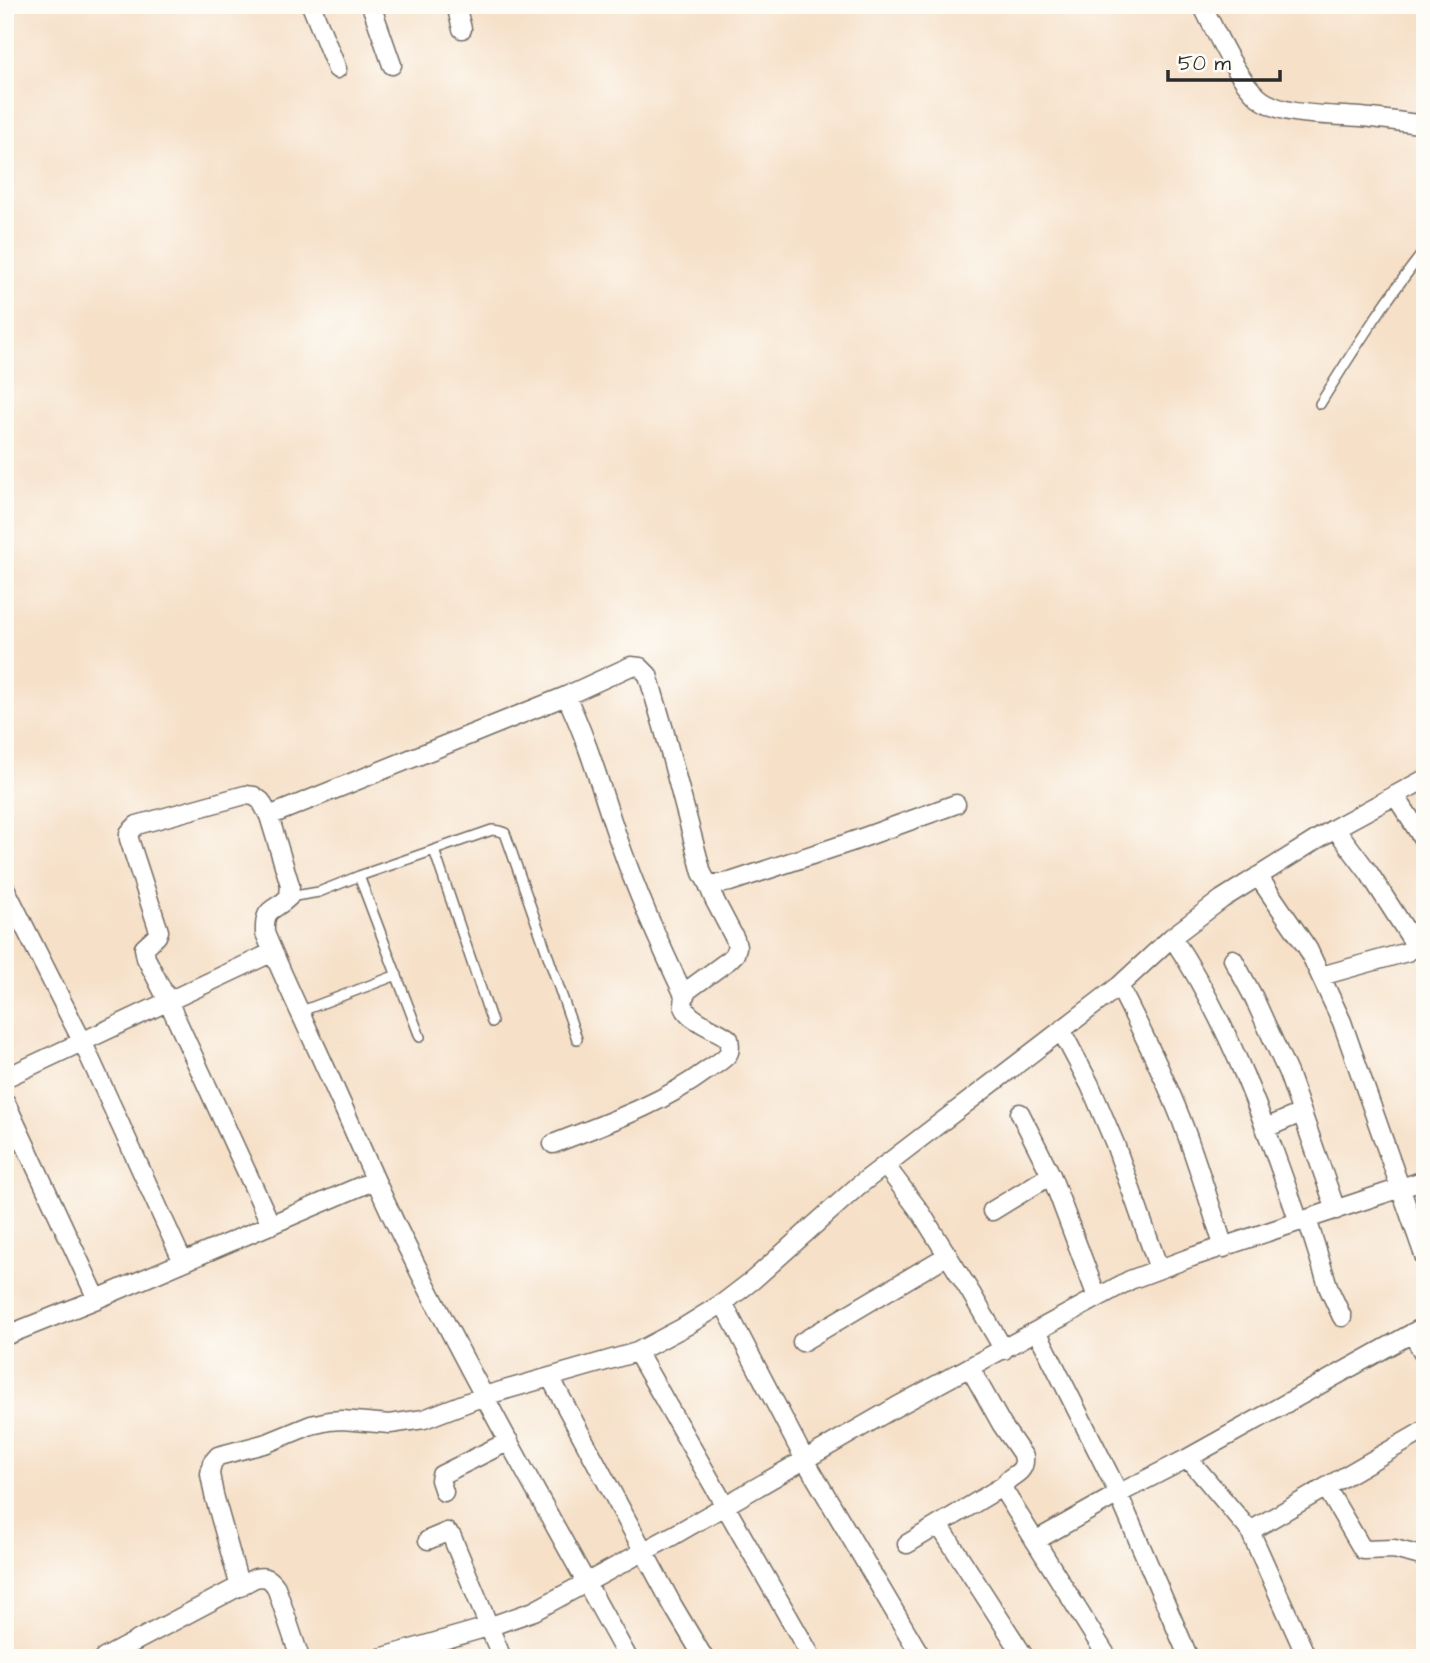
<svg xmlns="http://www.w3.org/2000/svg" width="1430" height="1663" font-family="'Architects Daughter',sans-serif">
	<rect width="100%" height="100%" fill="#fdfcf7"/>
	<filter id="ink" filterUnits="userSpaceOnUse"><feTurbulence type="fractalNoise" baseFrequency=".0143" numOctaves="2"/><feDisplacementMap in="SourceGraphic" scale="14" xChannelSelector="R" yChannelSelector="G"/><feConvolveMatrix kernelMatrix="1 2 1 2 8 2 1 2 1" color-interpolation-filters="sRGB"/></filter>
	<filter id="wash" filterUnits="userSpaceOnUse"><feTurbulence type="fractalNoise" baseFrequency=".00686" numOctaves="4" result="noise"/><feDisplacementMap in="SourceGraphic" scale="28" xChannelSelector="R" yChannelSelector="G"/><feGaussianBlur stdDeviation="1.57" result="paint"/><feColorMatrix in="noise" values="0 0 0 0 0 0 0 0 0 0 0 0 0 0 0 0 0 1.4 0 .05"/><feComposite in="paint" operator="in"/></filter>
	<g filter="url(#wash)">
		<rect width="100%" height="100%" fill="#f6e0c8"/>
	</g>
	<g filter="url(#ink)">
		<g fill="none" stroke-linecap="round" stroke-linejoin="round">
			<g stroke="#726a62" stroke-width="12">
				<path id="lane" d="M1320,404C1353,351 1386,299 1425,250
					M434,850L492,1022
					M359,876L420,1037
					M289,897L319,892L359,876L492,830L499,831L505,833L577,1039
					M299,1012L397,975"/>
			</g>
			<g stroke="#726a62" stroke-width="21">
				<path id="street" d="M311,5L337,69
					M371,5L392,65
					M456,5L462,29
					M1202,5C1216,32 1235,76 1258,97C1282,118 1330,114 1361,117C1382,119 1404,122 1425,125
					M566,696C590,745 603,797 621,847C639,898 661,947 684,995
					M1395,795L1425,842
					M269,816L566,696L631,666L640,667L648,675L664,730L702,873L707,882L718,884L730,882L848,843L956,804
					M1258,876L1308,949L1342,1022L1425,1258
					M5,888L83,1043L183,1262
					M1172,937C1230,1024 1265,1124 1299,1222
					M1233,959L1254,998L1288,1073L1336,1210
					M1321,976L1407,952C1412,949 1413,946 1412,940L1369,873L1335,828
					M1119,986C1141,1029 1163,1073 1181,1119C1197,1161 1210,1204 1224,1248
					M1061,1030L1090,1085L1115,1144L1159,1269
					M5,1078L273,952
					M5,1101L97,1299
					M1020,1113L1051,1175L1097,1297
					M1266,1128L1301,1113
					M553,1144C606,1123 660,1105 706,1071C713,1066 723,1061 728,1054C731,1050 730,1044 729,1039C714,1026 669,1017 688,990L729,960L735,954L737,947L735,939L714,899L707,882
					M885,1165L921,1213L971,1293L1004,1350
					M992,1211L1051,1175
					M1307,1219L1329,1289L1342,1317
					M271,1225L168,1001L146,958L144,948L157,936L159,931L129,839V833L137,825L245,795L254,796L261,801L269,816L290,885L289,897C273,913 264,905 265,933C288,989 315,1043 339,1098C362,1148 382,1198 407,1247C476,1386 553,1522 628,1658
					M723,1303L805,1460L922,1658
					M1037,1331L1114,1484L1189,1658
					M1412,1333L1425,1356
					M5,1336L97,1299L375,1180
					M802,1342L948,1255
					M637,1352L812,1658
					M970,1368L1002,1425L1024,1457C1026,1478 1002,1474 1004,1491L1108,1658
					M550,1377L673,1606L704,1658
					M1188,1458L1250,1531L1307,1658
					M1326,1487L1363,1550L1394,1549L1425,1557
					M444,1492L440,1480L441,1475L509,1441
					M939,1525L1025,1658
					M1250,1531L1425,1430
					M428,1540L447,1532L452,1537L502,1658
					M1035,1541L1118,1494L1188,1458L1425,1326
					M907,1544L1003,1486
					M240,1587L214,1495L210,1474L212,1463L218,1456L267,1443L311,1425L329,1421L342,1420L390,1424L424,1419L484,1396L637,1352L686,1326L723,1303L753,1280L858,1186L1119,986L1172,937L1222,899L1335,828L1425,779
					M104,1658L255,1578C266,1576 270,1578 276,1587L300,1658
					M380,1658L488,1627L534,1611L674,1535L896,1407L1130,1280L1192,1257L1425,1180"/>
			</g>
			<use href="#lane" stroke="#fff" stroke-width="9"/>
			<use href="#street" stroke="#fff" stroke-width="18"/>
		</g>
	</g>
	<rect width="1430" height="1663" fill="none" stroke="#fdfcf7" stroke-width="28"/>
	<path d="M1168 70v10h112v-10" fill="none" stroke="#2b2b2b" stroke-width="3.5"/>
	<text x="1178" y="70" font-size="21" fill="#2b2b2b" stroke="#fdfcf7" stroke-width="5" paint-order="stroke">50 m</text>
</svg>
